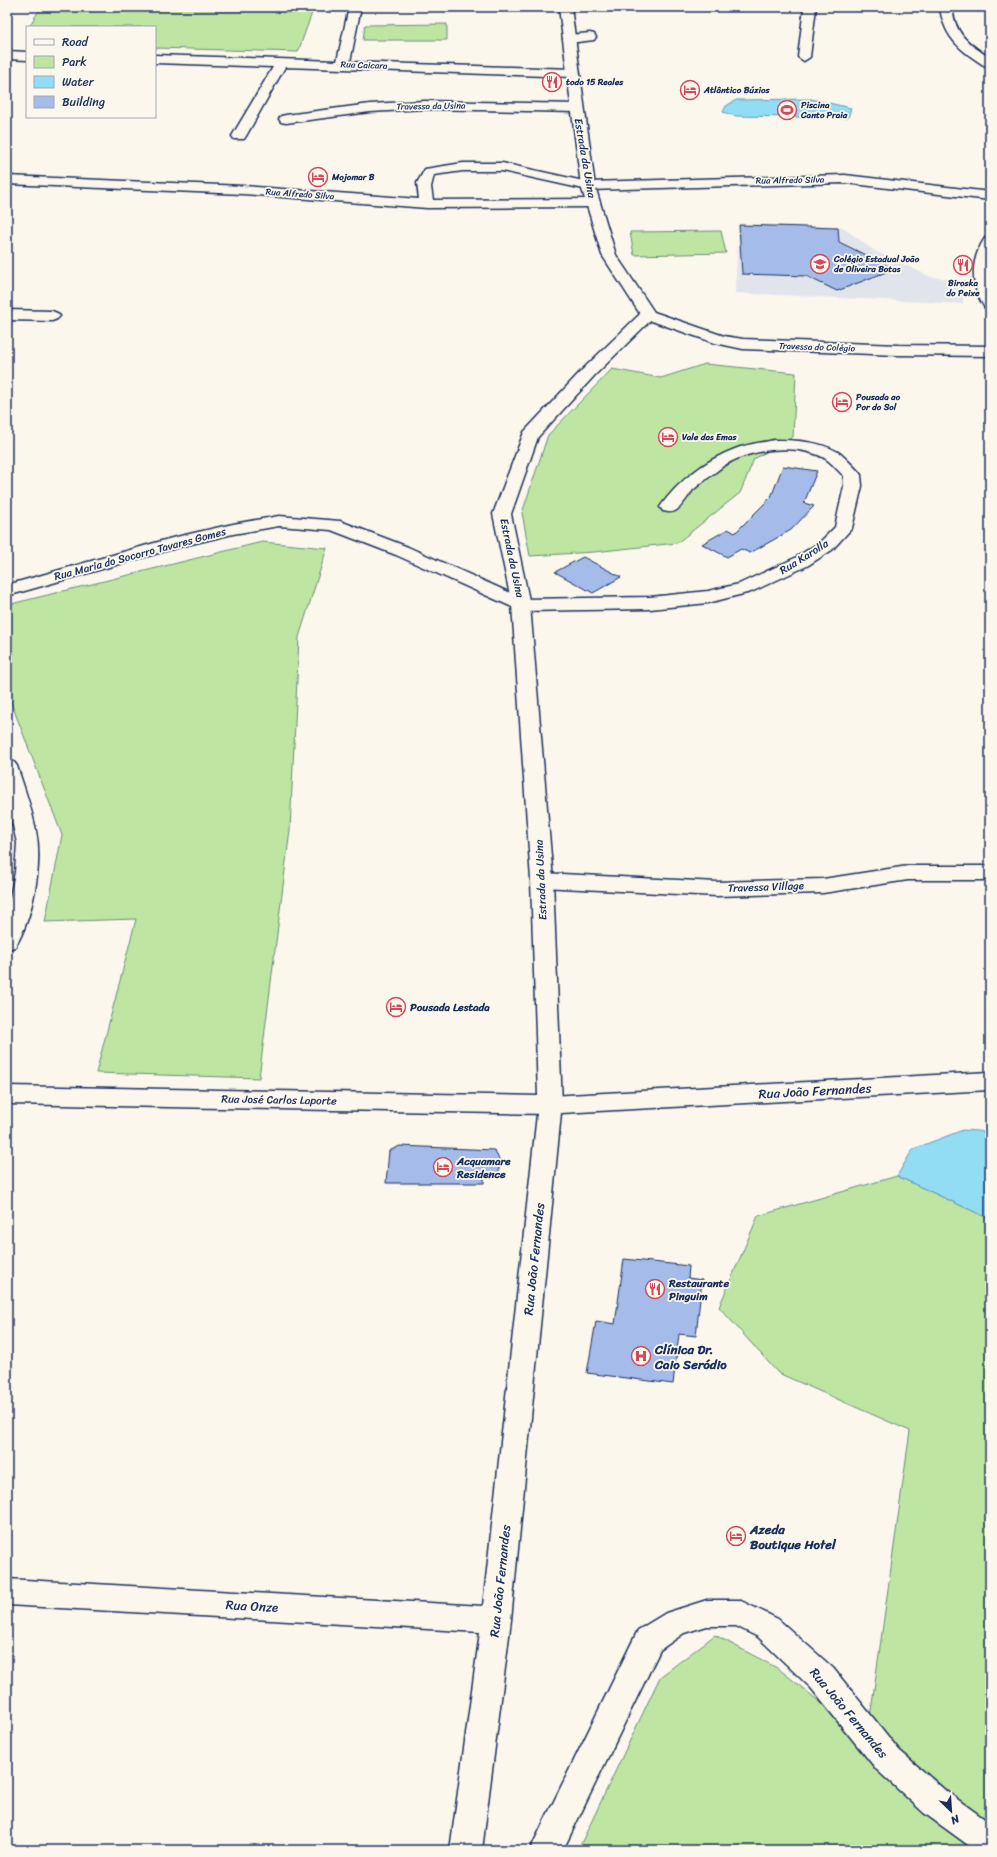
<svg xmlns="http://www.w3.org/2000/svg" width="997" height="1857" font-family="Sriracha,sans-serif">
	<rect width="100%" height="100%" fill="#fbf7ec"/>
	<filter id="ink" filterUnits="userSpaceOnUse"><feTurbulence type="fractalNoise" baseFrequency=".025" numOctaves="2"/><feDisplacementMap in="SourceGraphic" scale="8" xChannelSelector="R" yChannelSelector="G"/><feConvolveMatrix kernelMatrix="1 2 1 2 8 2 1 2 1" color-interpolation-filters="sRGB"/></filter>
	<g filter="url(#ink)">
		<path fill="#e1e5eb" d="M739,224L842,227L875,251L931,277L964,280L963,304L735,293Z"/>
		<path fill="#bee5a1" stroke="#6c8a80" d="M41,7H314L298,52L155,48V27H29Z
			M447,24V40H363L365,25Z
			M721,231L726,253L634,255L630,232Z
			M705,364L796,373L793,437L754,459L740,493L677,543L594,552L530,556L522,513L548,435L612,369L661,378Z
			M262,542L327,548L299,637L290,830L259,1078L96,1073L136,919L45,922L62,835L7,692V605Z
			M897,1176L990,1219V1850H578L660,1677L715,1635L779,1669L867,1740L910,1431L778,1373L719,1307L758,1216Z"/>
		<path fill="#93ddf4" stroke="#6397b8" d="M811,99L851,108L848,118L736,116L723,112L726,106L736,100Z
			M963,1130L990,1132V1219L897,1176L913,1149Z"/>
		<path fill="#a5bcea" stroke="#1b2f5e" d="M739,225L838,228L839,242L894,269L837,291L806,276L742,274Z
			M783,466L817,471L804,503L814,506L791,530L750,553L741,549L727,557L702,544L728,529L735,533L771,497Z
			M583,557L621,577L593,593L555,572Z
			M400,1146L494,1150L499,1159V1174H484V1183H386L389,1151Z
			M624,1259L689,1266L688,1278L702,1280L696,1336L679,1334L673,1384L587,1373L596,1321L615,1324Z"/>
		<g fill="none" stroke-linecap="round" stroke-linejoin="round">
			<g stroke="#1b2f5e" stroke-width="3">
				<path id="minor" d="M349,7H361L350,62L573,69L579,73L573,77L285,67L246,136L244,139H234L232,136L273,67L155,63V55L337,61Z
					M804,7H816L810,57L804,61L798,57Z
					M940,7H952C955,35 968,43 990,58V68C984,66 979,62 973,58C954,45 943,31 940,7Z
					M590,33L594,34L596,37L594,40L569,43L563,39L569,35Z
					M7,51L27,52V60L7,59Z
					M425,101L577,104L584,108L577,112L425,109L370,112L286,123L281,122L279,119L281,116L286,115L370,104Z
					M463,163H502L588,182L845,175L990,192V200L845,183L588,190L502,171H463L434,175L431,187L433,200L593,199L598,200L600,203L598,206L593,207L427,208L243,194L7,184V176L243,186L419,199L417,183L425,169Z
					M990,237V259L987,273L990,287V310L985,308C970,286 970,260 985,238Z
					M7,310L52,311L57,313L60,316L57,319L52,321L7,320Z
					M648,310L724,336L743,339L898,345L990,346V356L898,355L743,349L715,343L643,318L640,315L643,312Z
					M774,440C795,440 819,441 838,452C845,457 852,465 858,471L861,475L862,486L852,528L832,550L807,566L751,592L708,603L650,609L521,611L396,555L331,530L279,526L233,534L183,546L7,596V585L172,538L233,524L279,516L340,521L408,547L524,599L650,597L708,591L739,584L795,558L820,542L835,527L844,486V476C838,471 832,463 826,459C797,442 749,449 722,467C713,474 702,482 693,490C688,496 682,507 675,511C671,513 667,512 663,511L660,507C678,481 706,460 735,449C747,444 761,443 774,440Z
					M7,760L14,762L17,766C24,787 32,809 36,831C43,864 33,918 15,947L7,949V912L15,872L17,843L7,800Z
					M908,866H990V880H908L823,893L717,896L542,887L534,885L531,880L534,875L542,873L717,882L823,879Z
					M990,1072V1090L561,1113L511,1620L482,1850H450L480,1632L7,1605V1579L483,1606L538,1105L542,1099L550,1096Z
					M707,1600H739L778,1619L833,1668L899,1750L946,1791L990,1823V1850H975L924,1813L877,1770L811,1688L758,1637L736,1626H707L684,1633L660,1650L563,1850H530L638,1630L666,1613Z"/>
			</g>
			<g stroke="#1b2f5e" stroke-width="3">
				<path id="major" d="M559,7H571L595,186L616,255L656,315L595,375L538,437L511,514L530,605L553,880L562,1105L558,1111L550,1114L7,1104V1086L538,1096L531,880L512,605L493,514L524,432L583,369L640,314L602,255L581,186Z"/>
			</g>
			<use href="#minor" fill="#fbf7ec" fill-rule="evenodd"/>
			<use href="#major" fill="#fbf7ec" fill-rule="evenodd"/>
		</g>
	</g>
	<defs>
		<g id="restaurant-ring" transform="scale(1)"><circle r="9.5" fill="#fbf7ec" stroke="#d1495b" stroke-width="1.5"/><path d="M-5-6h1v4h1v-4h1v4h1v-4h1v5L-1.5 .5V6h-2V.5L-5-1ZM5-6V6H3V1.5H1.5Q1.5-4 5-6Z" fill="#d1495b"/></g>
		<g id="hotel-ring" transform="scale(1)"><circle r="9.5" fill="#fbf7ec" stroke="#d1495b" stroke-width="1.5"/><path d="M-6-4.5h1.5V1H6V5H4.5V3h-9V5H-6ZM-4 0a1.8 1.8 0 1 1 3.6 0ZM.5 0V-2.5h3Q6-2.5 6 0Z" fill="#d1495b"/></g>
		<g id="stadium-ring" transform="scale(1)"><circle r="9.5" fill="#fbf7ec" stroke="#d1495b" stroke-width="1.5"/><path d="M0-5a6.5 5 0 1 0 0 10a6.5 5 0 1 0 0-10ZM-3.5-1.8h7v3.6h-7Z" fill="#d1495b"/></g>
		<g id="school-ring" transform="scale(1)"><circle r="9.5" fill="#fbf7ec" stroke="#d1495b" stroke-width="1.5"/><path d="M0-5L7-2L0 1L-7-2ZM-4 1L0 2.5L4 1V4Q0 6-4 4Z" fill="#d1495b"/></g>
		<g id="hospital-ring" transform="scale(1)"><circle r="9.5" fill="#fbf7ec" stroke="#d1495b" stroke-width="1.5"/><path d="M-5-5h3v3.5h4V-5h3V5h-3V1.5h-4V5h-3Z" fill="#d1495b"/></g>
	</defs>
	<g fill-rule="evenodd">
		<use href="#restaurant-ring" x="552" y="82"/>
		<use href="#hotel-ring" x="690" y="90"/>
		<use href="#stadium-ring" x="787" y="110"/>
		<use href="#hotel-ring" x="318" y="177"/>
		<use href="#school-ring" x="820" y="264"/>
		<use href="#restaurant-ring" x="963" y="265"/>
		<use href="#hotel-ring" x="842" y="402"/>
		<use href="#hotel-ring" x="668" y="437"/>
		<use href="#hotel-ring" x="396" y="1007"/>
		<use href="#hotel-ring" x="443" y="1167"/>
		<use href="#restaurant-ring" x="655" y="1289"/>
		<use href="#hospital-ring" x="641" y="1356"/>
		<use href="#hotel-ring" x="736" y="1536"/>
	</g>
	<g text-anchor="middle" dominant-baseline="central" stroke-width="3.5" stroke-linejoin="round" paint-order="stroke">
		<g font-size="9" fill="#1b2f5e" stroke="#fbf7ec">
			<text transform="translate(364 65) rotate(2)">Rua Caicara</text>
			<text transform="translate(431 106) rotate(-1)">Travessa da Usina</text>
			<text transform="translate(790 180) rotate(-1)">Rua Alfredo Silva</text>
			<text transform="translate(300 194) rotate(4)">Rua Alfredo Silva</text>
			<text transform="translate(817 347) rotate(2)">Travessa do Colégio</text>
		</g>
		<g font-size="9" font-weight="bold" fill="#1b2f5e" stroke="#fbf7ec" text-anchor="start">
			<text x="566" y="82">todo 15 Reales</text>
			<text x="704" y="90">Atlântico Búzios</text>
			<text x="801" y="105">Piscina<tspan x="801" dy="10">Canto Praia</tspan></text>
			<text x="332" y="177">Mojomar B</text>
			<text x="834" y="259">Colégio Estadual João<tspan x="834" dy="10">de Oliveira Botas</tspan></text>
			<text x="963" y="283" text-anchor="middle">Biroska<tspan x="963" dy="10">do Peixe</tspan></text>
			<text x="856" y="397">Pousada ao<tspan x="856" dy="10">Por do Sol</tspan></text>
			<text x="682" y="437">Vale das Emas</text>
		</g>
		<g font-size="11" fill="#1b2f5e" stroke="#fbf7ec">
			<text transform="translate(585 158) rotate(80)">Estrada da Usina</text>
			<text transform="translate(140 554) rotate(-15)">Rua Maria do Socorro Tavares Gomes</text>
			<text transform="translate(804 557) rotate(-32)">Rua Karolla</text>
			<text transform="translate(512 558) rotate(78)">Estrada da Usina</text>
			<text transform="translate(541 880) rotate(-93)">Estrada da Usina</text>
			<text transform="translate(766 887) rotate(-2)">Travessa Village</text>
			<text transform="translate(279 1100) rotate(1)">Rua José Carlos Laporte</text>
		</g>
		<g font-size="11" font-weight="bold" fill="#1b2f5e" stroke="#fbf7ec" text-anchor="start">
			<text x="410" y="1007">Pousada Lestada</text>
			<text x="457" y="1161">Acquamare<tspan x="457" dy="13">Residence</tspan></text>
			<text x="669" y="1283">Restaurante<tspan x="669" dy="13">Pinguim</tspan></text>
		</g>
		<g font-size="13" fill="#1b2f5e" stroke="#fbf7ec">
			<text transform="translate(815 1091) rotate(-3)">Rua João Fernandes</text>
			<text transform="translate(534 1259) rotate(-84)">Rua João Fernandes</text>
			<text transform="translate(500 1581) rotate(-84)">Rua João Fernandes</text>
			<text transform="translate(252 1606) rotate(3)">Rua Onze</text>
			<text transform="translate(849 1713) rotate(50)">Rua João Fernandes</text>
		</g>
		<g font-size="13" font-weight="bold" fill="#1b2f5e" stroke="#fbf7ec" text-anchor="start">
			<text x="655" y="1349">Clínica Dr.<tspan x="655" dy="15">Caio Seródio</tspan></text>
			<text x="750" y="1529">Azeda<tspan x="750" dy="15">Boutique Hotel</tspan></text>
		</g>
	</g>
	<rect width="997" height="1857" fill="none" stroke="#fbf7ec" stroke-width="24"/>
	<rect x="12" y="12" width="973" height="1833" fill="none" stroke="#1b2f5e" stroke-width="1.5" filter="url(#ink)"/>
	<rect x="26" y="26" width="130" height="92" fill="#fbf7ec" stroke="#a1a7b3"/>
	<rect x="34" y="39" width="20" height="6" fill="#fbf7ec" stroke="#a1a7b3"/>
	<text x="62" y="46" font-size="12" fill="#1b2f5e">Road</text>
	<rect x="34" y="56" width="20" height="12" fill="#bee5a1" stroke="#a1a7b3"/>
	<text x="62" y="66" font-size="12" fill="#1b2f5e">Park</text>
	<rect x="34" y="76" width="20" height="12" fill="#93ddf4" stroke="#a1a7b3"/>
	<text x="62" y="86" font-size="12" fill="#1b2f5e">Water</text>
	<rect x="34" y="96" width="20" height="12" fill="#a5bcea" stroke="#a1a7b3"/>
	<text x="62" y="106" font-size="12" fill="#1b2f5e">Building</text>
	<g transform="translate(951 1811) rotate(155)" stroke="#fbf7ec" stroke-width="3" paint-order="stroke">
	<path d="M0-3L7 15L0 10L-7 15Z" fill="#1b2f5e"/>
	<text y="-6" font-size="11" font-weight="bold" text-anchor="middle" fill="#1b2f5e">N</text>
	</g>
</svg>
